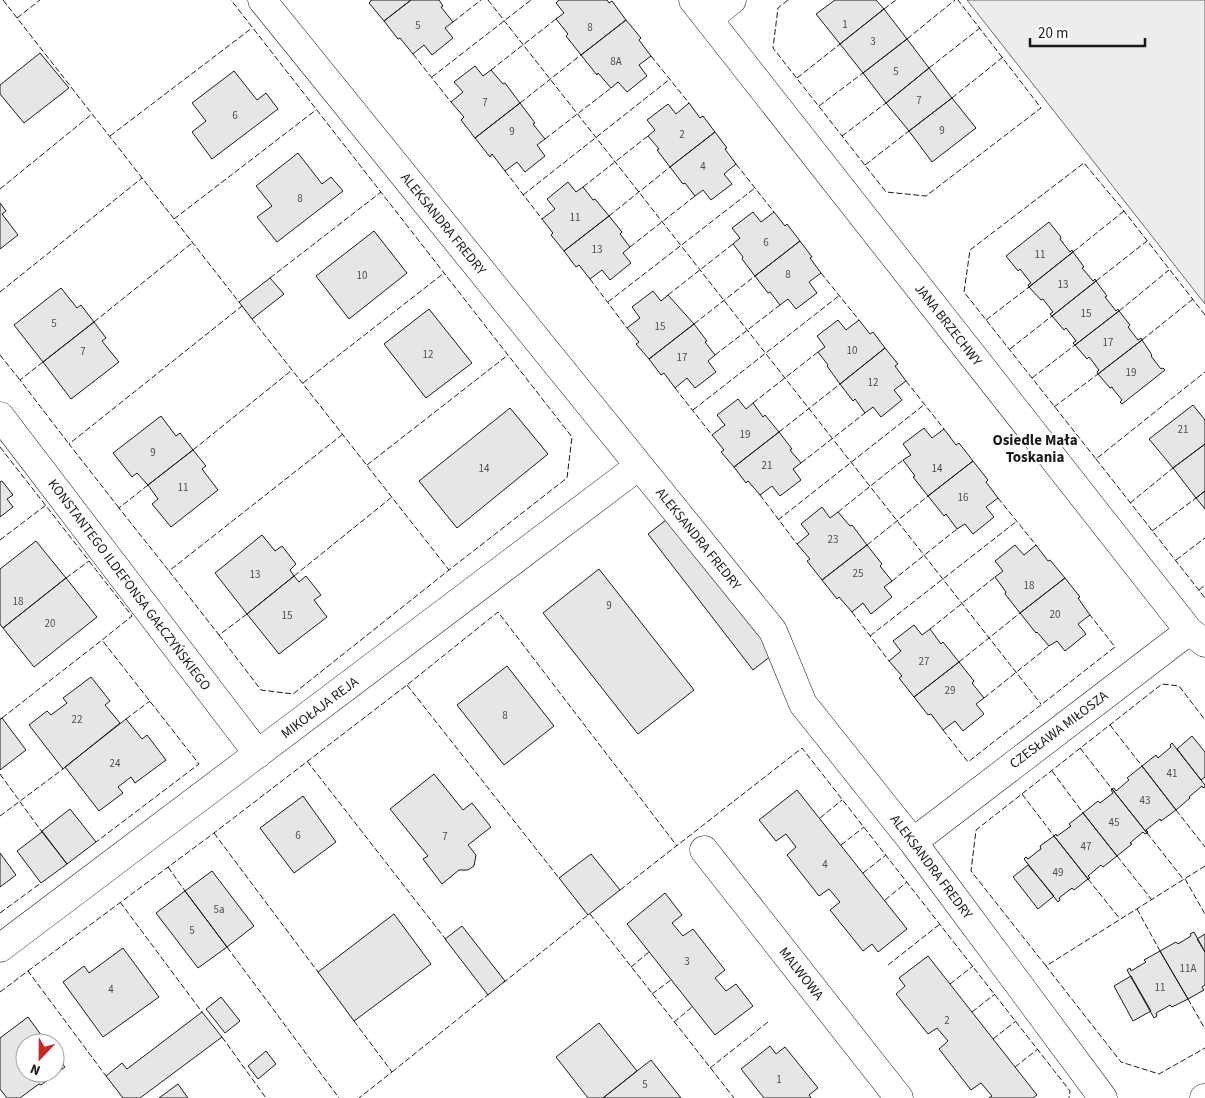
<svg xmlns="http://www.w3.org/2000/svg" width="1205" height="1098" font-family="'Source Sans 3',sans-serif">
	<rect width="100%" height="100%" fill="#fff"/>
	<path fill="#ededed" stroke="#6a6a6a" d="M967,0H1205V304Z"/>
	<path fill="#e6e6e6" stroke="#1a1a1a" d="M371,0H411L384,21L369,3L371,1Z
		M411,0H439L443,6L441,7L453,22L445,28L453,38L432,55L424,45L413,54L400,38L398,39L384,21Z
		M559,0H607L609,3L612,1L626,20L581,55L566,36L568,34L556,19L564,13L556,3Z
		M835,0H876L884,9L840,44L816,14Z
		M884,9L907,39L863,73L840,44Z
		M626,20L641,38L639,40L651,56L639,65L647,76L627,92L618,82L611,88L598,73L597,75L581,55Z
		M907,39L929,68L886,103L863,73Z
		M40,53L69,88L24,123L0,94V85Z
		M475,66L483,76L491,70L503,84L505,83L520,103L475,138L461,120L464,117L451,102L463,92L454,82Z
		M929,68L952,98L909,131L886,103Z
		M234,71L257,100L266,93L278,109L212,159L192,132L206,121L192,103Z
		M952,98L976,128L932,162L909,131Z
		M520,103L535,123L533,124L545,139L537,145L545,156L525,172L517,162L505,171L492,154L490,157L475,138Z
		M689,103L700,118L703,116L715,132L670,167L657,150L659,149L648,136L655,130L647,120L668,104L676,114Z
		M715,132L727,148L725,149L736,164L724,174L732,184L711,200L703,190L695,196L685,183L683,184L670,167Z
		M298,153L322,184L331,177L343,191L277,242L257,217L272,206L256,186Z
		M568,182L576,192L583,187L593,200L595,199L609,216L564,251L551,235L553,233L542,219L555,209L547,199Z
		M0,203L6,211L2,214L18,235L0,249Z
		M753,212L761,222L774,212L785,226L787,224L800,241L755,276L742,259L743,257L733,244L740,238L732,228Z
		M609,216L622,232L620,234L630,247L623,253L631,263L610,280L602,270L590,279L579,265L576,267L564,251Z
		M1049,222L1061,237L1060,239L1070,252L1072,250L1073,252L1029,287L1028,285L1031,283L1020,269L1018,271L1006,256Z
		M374,231L407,273L349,319L316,276Z
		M800,241L812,257L810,258L821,273L809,282L817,293L796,309L788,299L780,305L770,292L768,293L755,276Z
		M1073,252L1084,267L1082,268L1093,281L1095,279L1096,281L1052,316L1050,314L1053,312L1043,299L1041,300L1029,287Z
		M270,278L284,294L252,319L239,302Z
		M1096,281L1107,296L1105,297L1116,311L1118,309L1119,311L1075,345L1073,343L1076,341L1066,328L1064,330L1052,316Z
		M61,288L77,308L81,305L94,322L43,362L14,325Z
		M653,291L661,301L668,295L694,324L649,359L636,344L639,342L627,328L640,318L632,307Z
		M429,309L472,363L426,398L384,344Z
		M1119,311L1130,325L1128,327L1138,340L1141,338L1142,340L1098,374L1097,372L1099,370L1089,357L1087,359L1075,345Z
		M838,320L846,330L859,320L870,334L873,332L885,348L840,384L827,366L828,365L818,352L825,347L817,336Z
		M94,322L106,338L102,341L119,362L71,399L43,362Z
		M694,324L707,341L705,342L715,355L708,361L716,372L695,388L687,378L675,388L664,373L661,375L649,359Z
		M1142,340L1152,355L1151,356L1161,369L1163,368L1165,370L1122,404L1120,402L1122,400L1113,389L1112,387L1110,388L1098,374Z
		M885,348L898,364L895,366L906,381L894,390L902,400L881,417L873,407L865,413L855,399L853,401L840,384Z
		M738,399L746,409L753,403L763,417L765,415L779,432L734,467L721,452L724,450L712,435L725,425L717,415Z
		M1193,405L1205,420V444L1173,468L1149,439Z
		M510,408L548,454L457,528L419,481Z
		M161,416L176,436L180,433L193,450L148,485L137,473L132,477L113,453Z
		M924,428L932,438L944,429L956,445L959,443L973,461L928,496L913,477L915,476L903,460L911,455L903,444Z
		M779,432L792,449L790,450L801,463L793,469L801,480L780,496L772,486L760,495L748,481L746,483L734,467Z
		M1205,444V491L1196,498L1173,468Z
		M193,450L206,466L202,469L218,490L171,527L152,504L158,499L148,485Z
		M973,461L988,480L986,482L998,498L986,507L994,517L973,534L965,524L957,529L946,514L944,516L928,496Z
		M2,481L13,495L7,499L13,507L0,517V482Z
		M1205,491V509L1196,498Z
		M822,507L830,518L838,512L850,526L852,525L867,545L822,580L807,561L810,559L797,544L809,534L801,524Z
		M670,517L776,652L753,670L648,534Z
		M262,535L275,551L282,546L296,564L290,570L294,576L247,614L215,573Z
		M36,541L66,578L3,628L0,624V569Z
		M867,545L882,564L880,566L892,581L884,587L892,597L871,614L863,603L852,612L839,597L837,599L822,580Z
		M1015,545L1024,555L1036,545L1048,561L1050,560L1065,578L1020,613L1005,594L1006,592L995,577L1003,571L995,561Z
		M599,569L694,690L638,734L543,613Z
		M294,576L299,582L306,576L321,595L314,600L327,617L279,654L247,614Z
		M66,578L97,617L34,667L3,628Z
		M1065,578L1080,597L1078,598L1090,615L1078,624L1086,634L1065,651L1057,641L1049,646L1037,632L1036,633L1020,613Z
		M914,625L922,635L930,629L941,644L943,642L959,662L914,697L899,678L902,676L889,661L901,651L893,641Z
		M959,662L974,681L972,683L984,698L976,704L984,714L963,731L955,721L943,730L931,714L928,715L914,697Z
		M507,666L554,726L504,765L457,705Z
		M91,677L110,701L105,705L120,723L63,769L29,725L47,711L51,715L67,703L63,698Z
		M2,718L26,750L0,770V719Z
		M126,719L142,739L147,735L166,760L135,783L131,777L118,787L123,793L99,811L65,767Z
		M1192,736L1205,752V777L1201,780L1177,749Z
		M1172,743L1205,785V787L1203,788L1202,786L1189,797L1190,798L1176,810L1142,766L1156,755L1158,758L1171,747L1170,745Z
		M1142,766L1176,810L1161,821L1160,819L1146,830L1148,832L1147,833L1112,789L1114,788L1116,791L1129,780L1127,778Z
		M434,774L463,810L472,803L491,827L468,845L476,855L474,866L468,870H459L442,884L423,859L428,856L390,809Z
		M1112,789L1147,833L1145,834L1143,832L1130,843L1132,844L1117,856L1083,813L1098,801L1100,803L1113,793L1111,790Z
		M797,790L907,929L878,952L872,944L863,951L830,910L840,902L829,889L819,896L787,855L796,847L786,834L776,841L759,820Z
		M303,796L336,842L294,873L260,828Z
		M70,809L96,842L67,864L42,831Z
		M1083,813L1117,856L1103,867L1101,865L1088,876L1090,878L1088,879L1054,836L1056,834L1057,836L1067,829L1071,826L1069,824Z
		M42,832L67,864L41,883L17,851Z
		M1054,836L1088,879L1074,890L1072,888L1059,898L1060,900L1058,902L1024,859L1026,857L1028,859L1038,851L1041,849L1040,846Z
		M0,853L16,875L0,887Z
		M591,854L620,890L588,915L559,878Z
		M1028,865L1054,896L1038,909L1013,877Z
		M212,871L254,926L227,947L185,891Z
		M185,891L227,947L198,968L156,913Z
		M665,893L682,915L672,923L683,936L693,929L725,970L715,978L726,991L736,984L753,1006L715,1035L627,924Z
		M394,914L431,964L354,1021L318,972Z
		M462,926L505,981L488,995L445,939Z
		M1194,932L1205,952V985L1202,987L1204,990L1188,999L1160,951L1176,942L1178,944L1191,936L1190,934Z
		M1205,934V952L1197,939Z
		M123,948L159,997L103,1037L63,982L84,966L89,973Z
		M1160,951L1188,999L1172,1007L1170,1005L1165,1008L1156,1013L1157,1016L1154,1018L1127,970L1130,968L1131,971L1146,962L1144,960Z
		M928,956L1037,1095L1033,1098H989L992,1096L981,1083L971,1090L939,1049L948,1041L937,1028L928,1034L896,994L905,986L899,978Z
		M1131,976L1151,1011L1133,1021L1114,986Z
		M221,997L240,1021L225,1033L206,1009Z
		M202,1012L222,1037L140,1098H123L106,1076L122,1063L127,1069Z
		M28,1017L47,1043H25V1073H55V1054L65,1067L41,1085L39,1084L20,1098H7L0,1089V1038Z
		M599,1023L637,1071L603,1098H588L556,1057Z
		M770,1046L776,1054L785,1047L818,1088L809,1095L811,1098H764L741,1069Z
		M266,1051L276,1064L258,1079L248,1066Z
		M651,1060L681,1098H603L637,1071Z
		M178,1084L188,1098H159Z"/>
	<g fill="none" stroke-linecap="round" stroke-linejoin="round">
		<g stroke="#1a1a1a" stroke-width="29">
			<path id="minor" d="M262,0L773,631L803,704L913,842L1103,1098
				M693,0L708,19L732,0
				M708,19L1189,631
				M0,416L258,754
				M913,842L1189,631L1205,643
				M704,850L899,1098
				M0,948L639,466
				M1204,1098H1205"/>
		</g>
		<use href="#minor" stroke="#fff" stroke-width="28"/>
		<path stroke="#1a1a1a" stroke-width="1" stroke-dasharray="6 2.5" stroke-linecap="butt" d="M3,0L239,302
			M488,0L1041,704
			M788,0L778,8L773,48L886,192L926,196L1041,108L958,0
			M884,9L896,0
			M17,18L40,0
			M453,22L481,0
			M907,39L955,0
			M413,54L451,102
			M651,56L689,103
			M929,68L980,28
			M491,70L556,19
			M432,77L531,0
			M797,78L840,44
			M952,98L1003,57
			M520,103L581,55
			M819,106L863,73
			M110,136L252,28
			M842,136L886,103
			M545,139L611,88
			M736,164L774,212
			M865,165L909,131
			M505,171L542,219
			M583,187L648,136
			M0,189L92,114
			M523,195L670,79
			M609,216L670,167
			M174,219L316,110
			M630,247L695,196
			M1073,252L1124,211
			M821,273L859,320
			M270,278L381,192
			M590,279L627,328
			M1096,281L1147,241
			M0,292L142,178
			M668,295L733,244
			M608,302L755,188
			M1119,311L1169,270
			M1205,315L1124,211L1084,163L970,250L964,292L1096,459L1205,372
			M252,319L449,570
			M986,320L1029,287
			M94,322L192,243
			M694,324L755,276
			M1142,340L1193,299
			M1010,349L1052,316
			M0,355L20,380
			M715,355L780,305
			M43,362L20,380L69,444
			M1032,378L1075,345
			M906,381L944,429
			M303,383L444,273
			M675,388L712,435
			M753,403L818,352
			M1054,407L1098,374
			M693,410L840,295
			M779,432L840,384
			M0,447L132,616L102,640L199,764L96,842
			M193,450L292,370
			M1096,459L1205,598
			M801,463L865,413
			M367,465L508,355
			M148,485L119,508L169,571
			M760,495L797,544
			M998,498L1036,545
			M1130,503L1173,468
			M119,508L69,444L242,306
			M838,512L903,460
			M778,520L925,404
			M1152,531L1196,498
			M0,540L46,505
			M867,545L928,496
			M1176,560L1205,538
			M294,576L392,497
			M66,578L89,561
			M892,581L957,529
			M1199,590L1205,585
			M852,612L889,661
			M247,614L219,635L169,571L343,434
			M930,629L995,577
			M219,635L261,690L293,694L449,570L567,478L572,437L231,0
			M870,636L1017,521
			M959,662L1020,613
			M407,685L559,878
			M984,698L1049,646
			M2,718L102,640
			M126,719L150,701
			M1110,725L1142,766
			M943,730L968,762L1115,647L1090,615
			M1080,748L1112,789
			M307,761L447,941
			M1052,771L1083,813
			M0,774L42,832
			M1022,794L1054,836
			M1176,810L1205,847
			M0,816L63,769
			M820,818L842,800
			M214,833L318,972
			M1147,833L1184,880
			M841,845L864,827
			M1117,856L1152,900
			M1205,866L1046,966L1121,1062L1159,1074L1205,1048
			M168,867L185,891
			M863,873L886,855
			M1088,879L1120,919
			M1185,879L1205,914
			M620,890L802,748L1070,1091L1069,1098
			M885,900L907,882
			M120,902L202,1012
			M1137,909L1160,951
			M0,913L41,883
			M590,914L734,1098
			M227,947L339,1098
			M888,965L940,924
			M1046,966L971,871L976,830L1162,684L1179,686L1205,720
			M631,967L649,952
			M28,971L214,833L407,685L498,612L677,846
			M503,983L588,915
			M950,984L973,966
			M0,992L28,971L106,1076
			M652,994L671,980
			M1188,999L1205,1029
			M972,1012L995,994
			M354,1021L392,1072L359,1098
			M674,1022L692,1007
			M222,1037L266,1098
			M993,1039L1016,1021
			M1015,1067L1038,1049
			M710,1068L768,1022
			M392,1072L489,994"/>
	</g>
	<g text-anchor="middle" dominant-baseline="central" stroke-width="4" stroke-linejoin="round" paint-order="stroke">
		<g font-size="11" fill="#4d4d4d">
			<text x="845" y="24">1</text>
			<text x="418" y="25">5</text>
			<text x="590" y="27">8</text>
			<text x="873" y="41">3</text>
			<text x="616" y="61">8A</text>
			<text x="896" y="71">5</text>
			<text x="919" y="100">7</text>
			<text x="485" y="102">7</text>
			<text x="235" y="115">6</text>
			<text x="942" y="130">9</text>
			<text x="512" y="131">9</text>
			<text x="682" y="134">2</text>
			<text x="703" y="166">4</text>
			<text x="300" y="198">8</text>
			<text x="575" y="217">11</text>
			<text x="766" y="242">6</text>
			<text x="597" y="249">13</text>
			<text x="1040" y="254">11</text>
			<text x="788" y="274">8</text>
			<text x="362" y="275">10</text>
			<text x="1063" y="284">13</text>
			<text x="1086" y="313">15</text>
			<text x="54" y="323">5</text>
			<text x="660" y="326">15</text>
			<text x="1108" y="342">17</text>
			<text x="852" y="350">10</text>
			<text x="83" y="351">7</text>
			<text x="428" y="354">12</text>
			<text x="682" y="357">17</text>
			<text x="1131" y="372">19</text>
			<text x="873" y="382">12</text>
			<text x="1183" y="429">21</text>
			<text x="745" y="434">19</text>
			<text x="153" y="452">9</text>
			<text x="767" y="465">21</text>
			<text x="484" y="468">14</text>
			<text x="937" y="468">14</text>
			<text x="183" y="487">11</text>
			<text x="963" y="497">16</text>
			<text x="833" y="539">23</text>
			<text x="858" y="573">25</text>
			<text x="255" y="574">13</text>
			<text x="1029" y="585">18</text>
			<text x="18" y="601">18</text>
			<text x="609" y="605">9</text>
			<text x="1055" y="614">20</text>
			<text x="287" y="615">15</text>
			<text x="50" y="623">20</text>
			<text x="924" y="661">27</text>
			<text x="950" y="690">29</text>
			<text x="505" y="715">8</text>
			<text x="77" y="719">22</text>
			<text x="115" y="763">24</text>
			<text x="1172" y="773">41</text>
			<text x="1145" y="800">43</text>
			<text x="1114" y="822">45</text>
			<text x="298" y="835">6</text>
			<text x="445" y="836">7</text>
			<text x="1086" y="846">47</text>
			<text x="825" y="864">4</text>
			<text x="1058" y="872">49</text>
			<text x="219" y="909">5a</text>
			<text x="192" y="930">5</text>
			<text x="687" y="961">3</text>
			<text x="1188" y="968">11A</text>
			<text x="1160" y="987">11</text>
			<text x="111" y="989">4</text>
			<text x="947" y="1020">2</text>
			<text x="779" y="1079">1</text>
			<text x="645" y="1084">5</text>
		</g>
		<g font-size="14" fill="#1a1a1a" stroke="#fff">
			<text transform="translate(443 224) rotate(51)">ALEKSANDRA FREDRY</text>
			<text transform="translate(948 325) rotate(52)">JANA BRZECHWY</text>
			<text transform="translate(698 539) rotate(51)">ALEKSANDRA FREDRY</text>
			<text transform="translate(129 585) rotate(53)">KONSTANTEGO ILDEFONSA GAŁCZYŃSKIEGO</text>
			<text transform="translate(320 708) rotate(-37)">MIKOŁAJA REJA</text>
			<text transform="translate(1059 730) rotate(-37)">CZESŁAWA MIŁOSZA</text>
			<text transform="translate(931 867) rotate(53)">ALEKSANDRA FREDRY</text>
			<text transform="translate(801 974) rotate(52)">MALWOWA</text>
		</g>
		<g font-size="15" font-weight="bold" fill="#1a1a1a" stroke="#fff">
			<text x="1035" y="440">Osiedle Mała<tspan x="1035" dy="17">Toskania</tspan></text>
		</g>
	</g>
	<g transform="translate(40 1058) rotate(202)"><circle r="24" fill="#ffffff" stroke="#a3a3a3"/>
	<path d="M0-4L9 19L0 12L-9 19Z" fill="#c62828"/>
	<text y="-8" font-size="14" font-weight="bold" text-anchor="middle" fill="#1a1a1a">N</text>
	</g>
	<path d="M1030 38v8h115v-8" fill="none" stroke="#1a1a1a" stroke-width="2.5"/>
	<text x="1038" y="38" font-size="15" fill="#1a1a1a" stroke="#ffffff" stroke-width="4" paint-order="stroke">20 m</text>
</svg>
